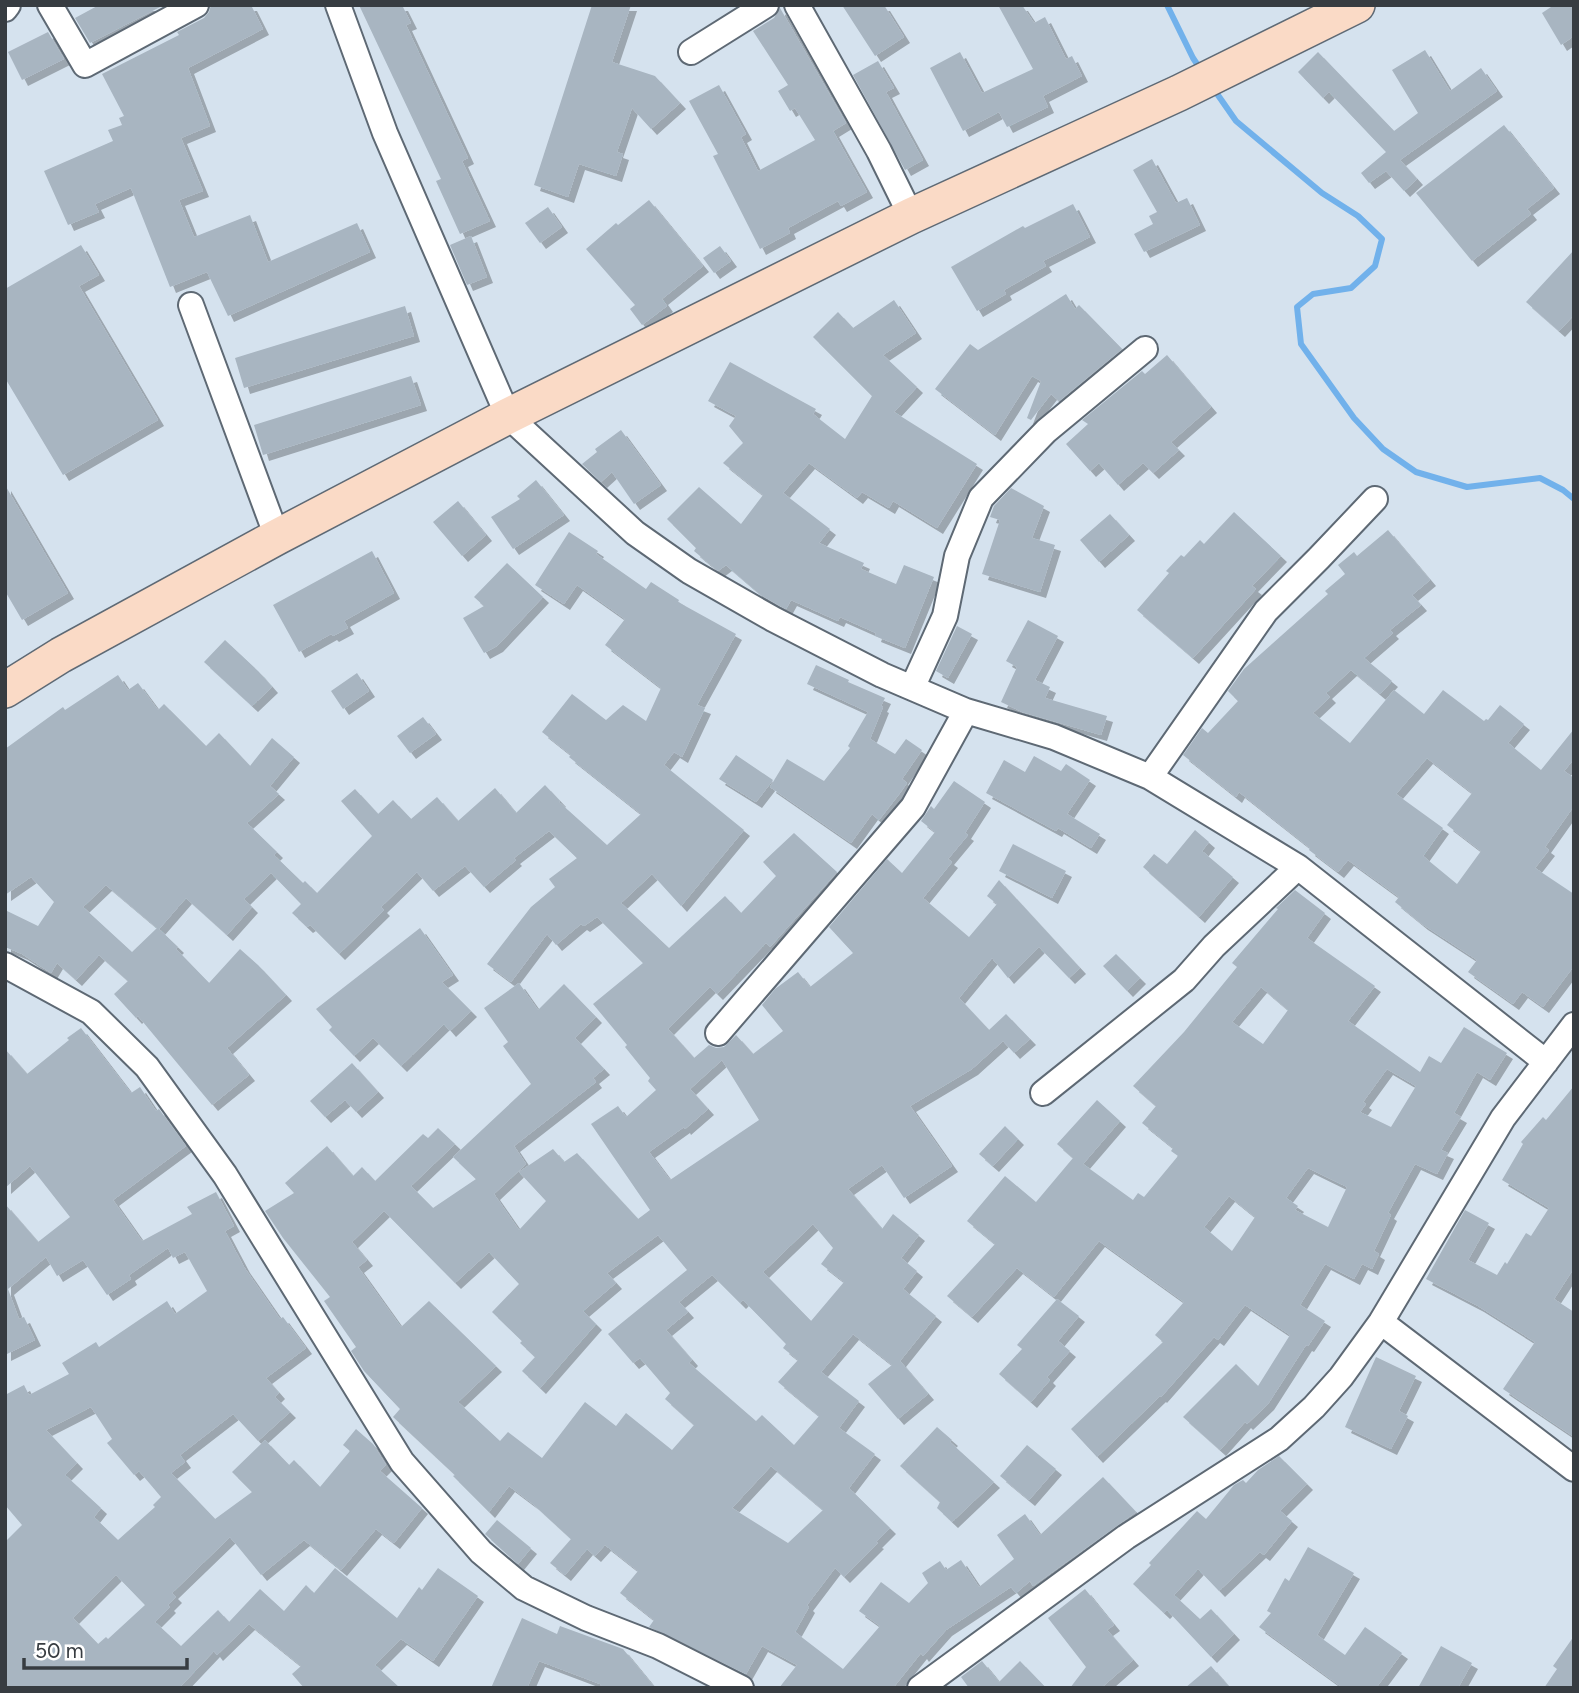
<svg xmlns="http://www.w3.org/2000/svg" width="1579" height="1693" font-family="Figtree,sans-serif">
	<defs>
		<filter id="shadow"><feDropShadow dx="6" dy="6" stdDeviation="0" flood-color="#0004"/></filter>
	</defs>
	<rect width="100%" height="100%" fill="#d5e2ee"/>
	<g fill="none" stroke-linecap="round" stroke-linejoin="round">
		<path stroke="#71b1eb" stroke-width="6" d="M1167,5L1193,58L1201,70
			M1213,88L1236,121L1322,193L1358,216L1382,239L1375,266L1351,288L1313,294L1297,307L1301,344L1354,418L1383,449L1416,472L1467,487L1540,478L1563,490L1574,499"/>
	</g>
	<path fill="#a8b5c1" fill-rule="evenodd" filter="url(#shadow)" d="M99,5H164L90,43L75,18Z
		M211,5H251L263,29L188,68L210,126L181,138L203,191L179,200L194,237L250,215L268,262L357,223L370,252L228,316L207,272L170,287L131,188L95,204L99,212L68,225L44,171L113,141L108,130L122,125L119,118L124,116L102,74L179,35L177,32L204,18L209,12Z
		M359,5H402L411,23L406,25L468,158L462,161L490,221L460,234L436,181L441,179Z
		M592,5H631L612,62L655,76L680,103L651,129L632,108L617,152L623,154L616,176L579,164L568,197L534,185Z
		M842,5H884L904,37L875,56Z
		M998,5H1022L1034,23L1045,17L1066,59L1072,56L1082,76L1043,96L1048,107L1007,127L999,112L963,131L930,68L960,52L982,93L1033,69Z
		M1554,5H1574V36L1561,45L1542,13Z
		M780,8L846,123L833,131L867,192L841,206L838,201L788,228L790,233L760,249L713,156L718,154L689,101L719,85L746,134L741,137L758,171L815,140L795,108L790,111L778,91L788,85L753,31L774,18Z
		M48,32L64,59L22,80L8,52Z
		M1425,50L1450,91L1481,68L1497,91L1400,160L1417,179L1404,191L1386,171L1369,183L1361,173L1386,152L1329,92L1323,98L1298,72L1318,52L1394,131L1418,113L1392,70Z
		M878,61L894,88L886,92L923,160L905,170L853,75Z
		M1504,125L1554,188L1527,209L1531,214L1472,261L1416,193Z
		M1152,159L1176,203L1187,198L1200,225L1144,252L1134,234L1153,224L1149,216L1157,212L1133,170Z
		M649,200L703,266L662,299L667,306L642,325L630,309L635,305L586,249L616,223L618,225Z
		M1073,204L1090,237L1043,261L1046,266L1004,290L1006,294L977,311L951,267L1023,226L1025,228Z
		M548,207L562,227L540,243L525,223Z
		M471,236L487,277L467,285L450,245Z
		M81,245L99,275L79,286L158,420L63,475L5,378V289Z
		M720,246L731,261L714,273L703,258Z
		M1574,250V315L1559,331L1526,302Z
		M1066,294L1075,309L1079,305L1122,349L1059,401L1051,394L1031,420L1027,418L1041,381L1032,376L995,435L935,389L970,344L978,350Z
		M894,300L916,333L883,355L917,387L894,412L977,464L937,528L893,501L889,508L862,492L857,498L809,463L783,493L830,529L819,543L864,563L861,569L896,584L904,565L934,577L905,648L875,636L876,633L840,617L838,621L791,600L786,609L780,606L761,595L726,565L718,571L694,551L696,548L667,519L699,487L741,524L763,495L723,463L743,443L729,426L736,416L708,401L730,362L816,409L813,414L845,439L872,396L813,337L838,312L853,328Z
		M405,306L414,336L244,388L235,358Z
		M1167,355L1211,407L1171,442L1179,450L1153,473L1143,463L1118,485L1099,463L1090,471L1066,444L1088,424L1082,420L1142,371L1145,374Z
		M411,376L421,405L263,455L254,425Z
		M621,430L661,485L634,504L612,472L601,482L582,464L597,452L595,449Z
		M536,480L564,515L513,549L491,517L520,499L517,496Z
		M5,485L68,593L22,620L5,591Z
		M1011,488L1044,506L1032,538L1055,545L1040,592L982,574L1000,520L990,517L994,506Z
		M458,501L486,535L462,556L433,522Z
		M1234,512L1281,556L1252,586L1256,589L1193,658L1137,610L1169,573L1166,571L1181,555L1184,557L1200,540L1204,544Z
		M1110,514L1129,535L1099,562L1080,540Z
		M1388,530L1430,580L1412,595L1421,605L1390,630L1393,633L1364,658L1392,681L1380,694L1351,670L1326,693L1330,697L1313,713L1350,743L1394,690L1424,714L1443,690L1484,721L1486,719L1488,720L1500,705L1524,724L1508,743L1541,770L1574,729V759L1564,771L1574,778V806L1545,847L1549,850L1535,868L1574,894V966L1543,1007L1522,992L1513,1004L1468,972L1477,960L1422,924L1395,902L1399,897L1348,860L1338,872L1309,850L1310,848L1239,792L1236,797L1183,755L1202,728L1208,733L1238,701L1228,691L1244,669L1328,594L1325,591L1345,574L1338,565L1354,552L1357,556ZM1427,758L1472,793L1447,825L1481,851L1457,884L1423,856L1443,828L1396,794Z
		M569,532L598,551L596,554L646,589L651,582L679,600L678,602L736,634L697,705L705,708L682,757L674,752L664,765L744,830L681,906L652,874L621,903L669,948L725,896L741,913L776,876L763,862L794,833L837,872L770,947L766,943L717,994L710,987L668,1029L694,1058L709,1045L716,1048L724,1047L736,1035L753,1054L783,1031L762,1005L775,989L798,972L810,987L853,953L829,927L887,859L902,873L935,832L921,821L931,806L934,809L954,781L985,802L965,833L968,835L948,859L952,862L923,898L969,937L997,904L987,896L999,880L1080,968L1069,978L1039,947L1008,978L992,958L959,998L989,1030L1006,1014L1030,1039L1014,1053L1003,1041L972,1069L910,1106L952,1166L904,1198L882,1165L848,1189L882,1229L893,1214L919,1235L901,1258L917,1271L903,1289L936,1316L900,1361L928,1394L898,1419L868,1384L892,1365L853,1334L821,1372L859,1401L839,1428L875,1454L849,1488L890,1528L876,1542L878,1543L844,1577L835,1568L807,1605L809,1607L795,1632L843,1669L880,1626L859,1611L881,1582L909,1603L928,1583L922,1573L940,1561L946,1570L961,1560L979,1587L1014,1559L997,1535L1025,1514L1040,1535L1103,1477L1136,1512L1033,1586L1030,1581L1016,1593L1011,1587L946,1630L923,1656L921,1653L893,1688H779L797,1665L762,1646L746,1674L649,1627L654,1620L620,1593L638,1571L605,1545L595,1556L587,1549L565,1575L550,1563L571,1539L533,1504L509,1486L489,1512L453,1476L455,1475L393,1417L400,1409L364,1371L351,1351L356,1347L324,1301L330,1297L283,1238L265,1211L294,1193L285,1183L327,1146L353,1176L362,1167L375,1181L423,1134L428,1138L438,1128L455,1144L411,1186L433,1208L476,1179L453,1157L531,1084L503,1046L508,1042L484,1008L519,983L538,1010L564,984L596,1017L575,1038L604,1069L593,1078L596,1082L514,1146L526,1164L494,1194L519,1230L546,1201L519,1172L553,1149L564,1162L577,1153L638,1219L650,1210L591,1124L618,1106L626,1117L656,1090L648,1081L650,1078L625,1047L627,1045L593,1004L643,963L597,917L584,926L581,924L556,945L547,934L511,982L487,964L531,907L555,887L549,879L577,858L549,831L514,858L516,860L484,887L465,866L433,891L417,872L381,907L384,910L339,954L310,925L307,927L292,913L301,904L271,873L244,899L252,907L227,935L186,898L159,929L178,947L176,949L209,983L240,949L258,965L286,995L227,1048L249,1075L212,1105L138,1016L136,1018L114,994L128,981L99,955L76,980L57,963L51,973L22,954L5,947V910L38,926L54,902L31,877L5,895V749L63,707L65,710L118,675L128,690L138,683L158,710L164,704L206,746L219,733L250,766L272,738L294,757L270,786L279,794L247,823L277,852L274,855L303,883L305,881L317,893L372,836L341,801L355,789L378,814L393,800L411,819L437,797L458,821L495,788L516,813L545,785L560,801L559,802L607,845L641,814L569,757L571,755L542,732L572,694L606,720L623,705L646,721L661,688L605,645L625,619L577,585L564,604L535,585ZM106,885L157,928L132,952L83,907ZM722,1060L759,1120L670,1180L649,1152L684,1127L685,1129L708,1109L690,1089ZM384,1211L455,1283L489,1252L519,1284L492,1312L522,1341L520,1343L535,1357L522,1371L540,1388L596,1324L583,1311L616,1283L607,1273L658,1235L687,1270L608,1334L633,1363L640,1358L670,1393L665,1399L694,1425L672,1450L626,1413L616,1426L585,1402L542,1458L508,1432L500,1441L458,1402L496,1366L429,1301L401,1327L358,1267L367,1260L352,1242ZM813,1224L833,1248L821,1264L844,1282L811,1321L763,1272ZM712,1275L740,1303L743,1300L786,1344L783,1348L798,1360L778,1382L819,1416L794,1445L762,1415L756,1421L689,1363L692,1360L666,1330L688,1312L679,1302ZM771,1466L823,1510L788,1543L732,1508Z
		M372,551L394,593L344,621L348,628L333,636L331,634L299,652L273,605Z
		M507,563L543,597L497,646L484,653L463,618L484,606L474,597Z
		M1028,620L1058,636L1035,680L1050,687L1045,698L1107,716L1101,735L1022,712L1001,702L1017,667L1006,661Z
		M957,626L972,634L948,678L936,671Z
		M225,640L258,671L272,687L252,706L204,662Z
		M816,665L849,680L848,682L885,698L881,706L883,707L870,739L895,754L906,739L922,750L902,779L907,783L900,793L879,820L872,814L851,843L770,787L787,759L824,781L850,748L848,746L868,712L807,684Z
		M357,673L369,691L343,709L331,691Z
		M423,717L436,734L410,753L397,736Z
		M736,755L773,780L756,802L719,779Z
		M1034,756L1061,771L1066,764L1090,780L1067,814L1100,834L1091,848L1058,828L1056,831L986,793L1004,760L1025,772Z
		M1195,830L1209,842L1202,851L1233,877L1199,917L1143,867L1154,854L1167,864Z
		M1013,844L1066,871L1052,898L999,871Z
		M1295,890L1325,913L1307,938L1375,986L1348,1021L1420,1072L1429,1056L1441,1063L1464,1027L1507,1053L1490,1080L1477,1072L1454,1113L1461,1117L1441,1150L1448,1153L1437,1174L1415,1164L1388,1213L1391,1215L1374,1251L1379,1254L1372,1269L1362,1264L1354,1279L1325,1264L1300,1305L1325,1321L1308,1346L1306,1345L1268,1404L1247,1424L1245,1422L1220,1450L1183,1417L1236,1364L1258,1386L1290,1335L1245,1305L1218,1340L1214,1337L1161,1397L1160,1396L1097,1457L1071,1429L1163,1342L1155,1335L1184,1302L1099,1241L1054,1297L1017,1268L972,1317L947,1296L995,1244L967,1221L1005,1176L1036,1202L1073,1158L1057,1144L1097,1100L1120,1121L1083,1164L1133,1200L1138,1193L1144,1197L1178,1156L1171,1151L1173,1148L1142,1123L1156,1106L1133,1086L1184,1032L1237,967L1232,963L1278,909L1276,908ZM1261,987L1288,1010L1263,1044L1232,1022ZM1387,1069L1416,1086L1391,1127L1360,1112L1366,1104L1363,1102ZM1308,1168L1347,1187L1328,1227L1295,1210L1298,1206L1286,1198ZM1229,1196L1255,1217L1232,1251L1204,1227Z
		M420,928L453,975L442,982L471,1011L450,1031L444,1024L401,1066L373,1038L354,1056L329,1030L332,1027L316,1009Z
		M1116,954L1140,978L1127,991L1103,966Z
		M81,1028L131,1093L140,1087L156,1111L159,1109L186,1146L113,1200L142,1241L192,1214L187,1207L216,1192L234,1226L225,1231L244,1267L280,1319L283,1317L306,1348L266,1378L279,1393L275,1397L290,1412L258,1441L233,1414L180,1455L185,1462L171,1473L215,1519L252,1492L232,1472L265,1440L289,1465L294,1460L320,1487L350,1451L343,1445L356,1429L373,1444L386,1465L380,1471L422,1508L394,1543L376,1529L341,1570L304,1540L261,1575L230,1537L172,1593L176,1597L168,1605L170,1607L155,1622L181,1646L218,1610L229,1622L260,1589L284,1611L306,1585L314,1593L335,1568L397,1618L419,1587L422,1590L438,1568L478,1596L433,1661L401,1639L375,1665L400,1688H304L292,1674L301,1666L249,1624L217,1655L214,1651L179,1688H5V1542L22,1525L5,1505V1395L24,1385L29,1395L69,1374L62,1363L96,1342L99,1347L167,1301L175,1314L207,1291L185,1252L173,1258L168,1248L129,1275L131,1279L107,1295L83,1260L57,1276L46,1257L8,1289L19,1319L24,1317L35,1340L5,1355V1204L38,1242L70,1217L30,1166L5,1188V1049L27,1074L69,1040L67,1038ZM91,1407L112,1439L107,1443L134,1475L139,1471L161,1497L153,1505L155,1507L118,1540L94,1517L101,1508L65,1475L77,1463L46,1430ZM116,1575L145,1605L108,1639L106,1637L98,1644L73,1618Z
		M352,1063L378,1092L356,1112L345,1100L325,1117L310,1101Z
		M1574,1086V1268L1554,1299L1574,1312V1437L1503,1389L1535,1342L1478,1306L1426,1279L1465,1210L1489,1223L1468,1260L1497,1275L1505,1262L1507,1264L1526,1233L1531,1236L1549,1208L1502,1180L1523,1144L1521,1142L1543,1117L1546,1120Z
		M1005,1126L1018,1139L993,1166L979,1154Z
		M1057,1299L1079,1316L1058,1341L1070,1351L1047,1377L1050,1380L1031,1402L999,1374L1022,1349L1017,1345Z
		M1376,1357L1416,1376L1399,1411L1408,1416L1391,1449L1345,1427Z
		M937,1427L952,1440L950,1442L994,1482L952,1522L937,1508L940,1502L900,1466Z
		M1027,1445L1056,1469L1029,1500L1000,1476Z
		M1279,1456L1307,1484L1280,1511L1292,1521L1264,1555L1260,1552L1219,1591L1198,1569L1174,1595L1200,1619L1211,1609L1234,1634L1211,1657L1167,1610L1164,1613L1133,1584L1151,1565L1149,1563L1197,1511L1206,1519L1234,1485L1243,1480L1246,1483L1258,1470Z
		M497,1520L531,1548L518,1564L485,1534Z
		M1308,1547L1354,1573L1317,1635L1345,1655L1365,1627L1402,1653L1376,1688H1343L1259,1627L1271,1613L1267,1611L1285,1578L1289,1581Z
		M1085,1589L1114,1625L1107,1630L1133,1660L1101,1688H1070L1086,1667L1048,1618Z
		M522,1618L557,1634L560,1626L623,1649L655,1688H603L600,1684L539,1661L527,1688H491Z
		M1574,1636V1688H1544L1557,1669L1553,1666Z
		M1441,1646L1472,1663L1458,1688H1418Z
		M982,1661L999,1682L1020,1661L1046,1688H969L961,1677Z
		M1211,1666L1230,1688H1185Z"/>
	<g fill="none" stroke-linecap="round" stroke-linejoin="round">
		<g stroke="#5e6974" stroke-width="28">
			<path id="minor" d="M50,5L85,65L196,5
				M338,5L385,133L508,416L635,533L689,571L773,619L882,675L966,711L1054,737L1150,777L1298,867L1546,1062
				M797,5L879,151L911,216
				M5,9L8,5
				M691,52L766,5
				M191,305L277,537
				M913,686L945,616L957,556L981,498L1046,431L1145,349
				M1150,777L1266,611L1319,558L1375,499
				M5,965L91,1012L147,1067L225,1175L402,1462L481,1552L524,1588L586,1618L658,1646L741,1688
				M718,1033L913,807L966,711
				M1043,1093L1184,980L1214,946L1298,867
				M1381,1322L1574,1469
				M920,1688L1126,1537L1279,1439L1314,1407L1341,1377L1381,1322L1503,1118L1574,1025"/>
		</g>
		<g stroke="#5e6974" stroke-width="38">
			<path id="secondary" d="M5,690L61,655L277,537L508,416L911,216L1179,93L1357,5"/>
		</g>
		<use href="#minor" stroke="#fff" stroke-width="24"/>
		<use href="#secondary" stroke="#fadac6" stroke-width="35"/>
	</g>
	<rect width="1579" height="1693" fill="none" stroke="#373c41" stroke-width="14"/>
	<path d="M24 1658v10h163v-10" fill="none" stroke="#373c41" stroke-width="3.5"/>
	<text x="35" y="1658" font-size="21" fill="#373c41" stroke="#ffffff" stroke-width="5" paint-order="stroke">50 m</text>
</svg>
